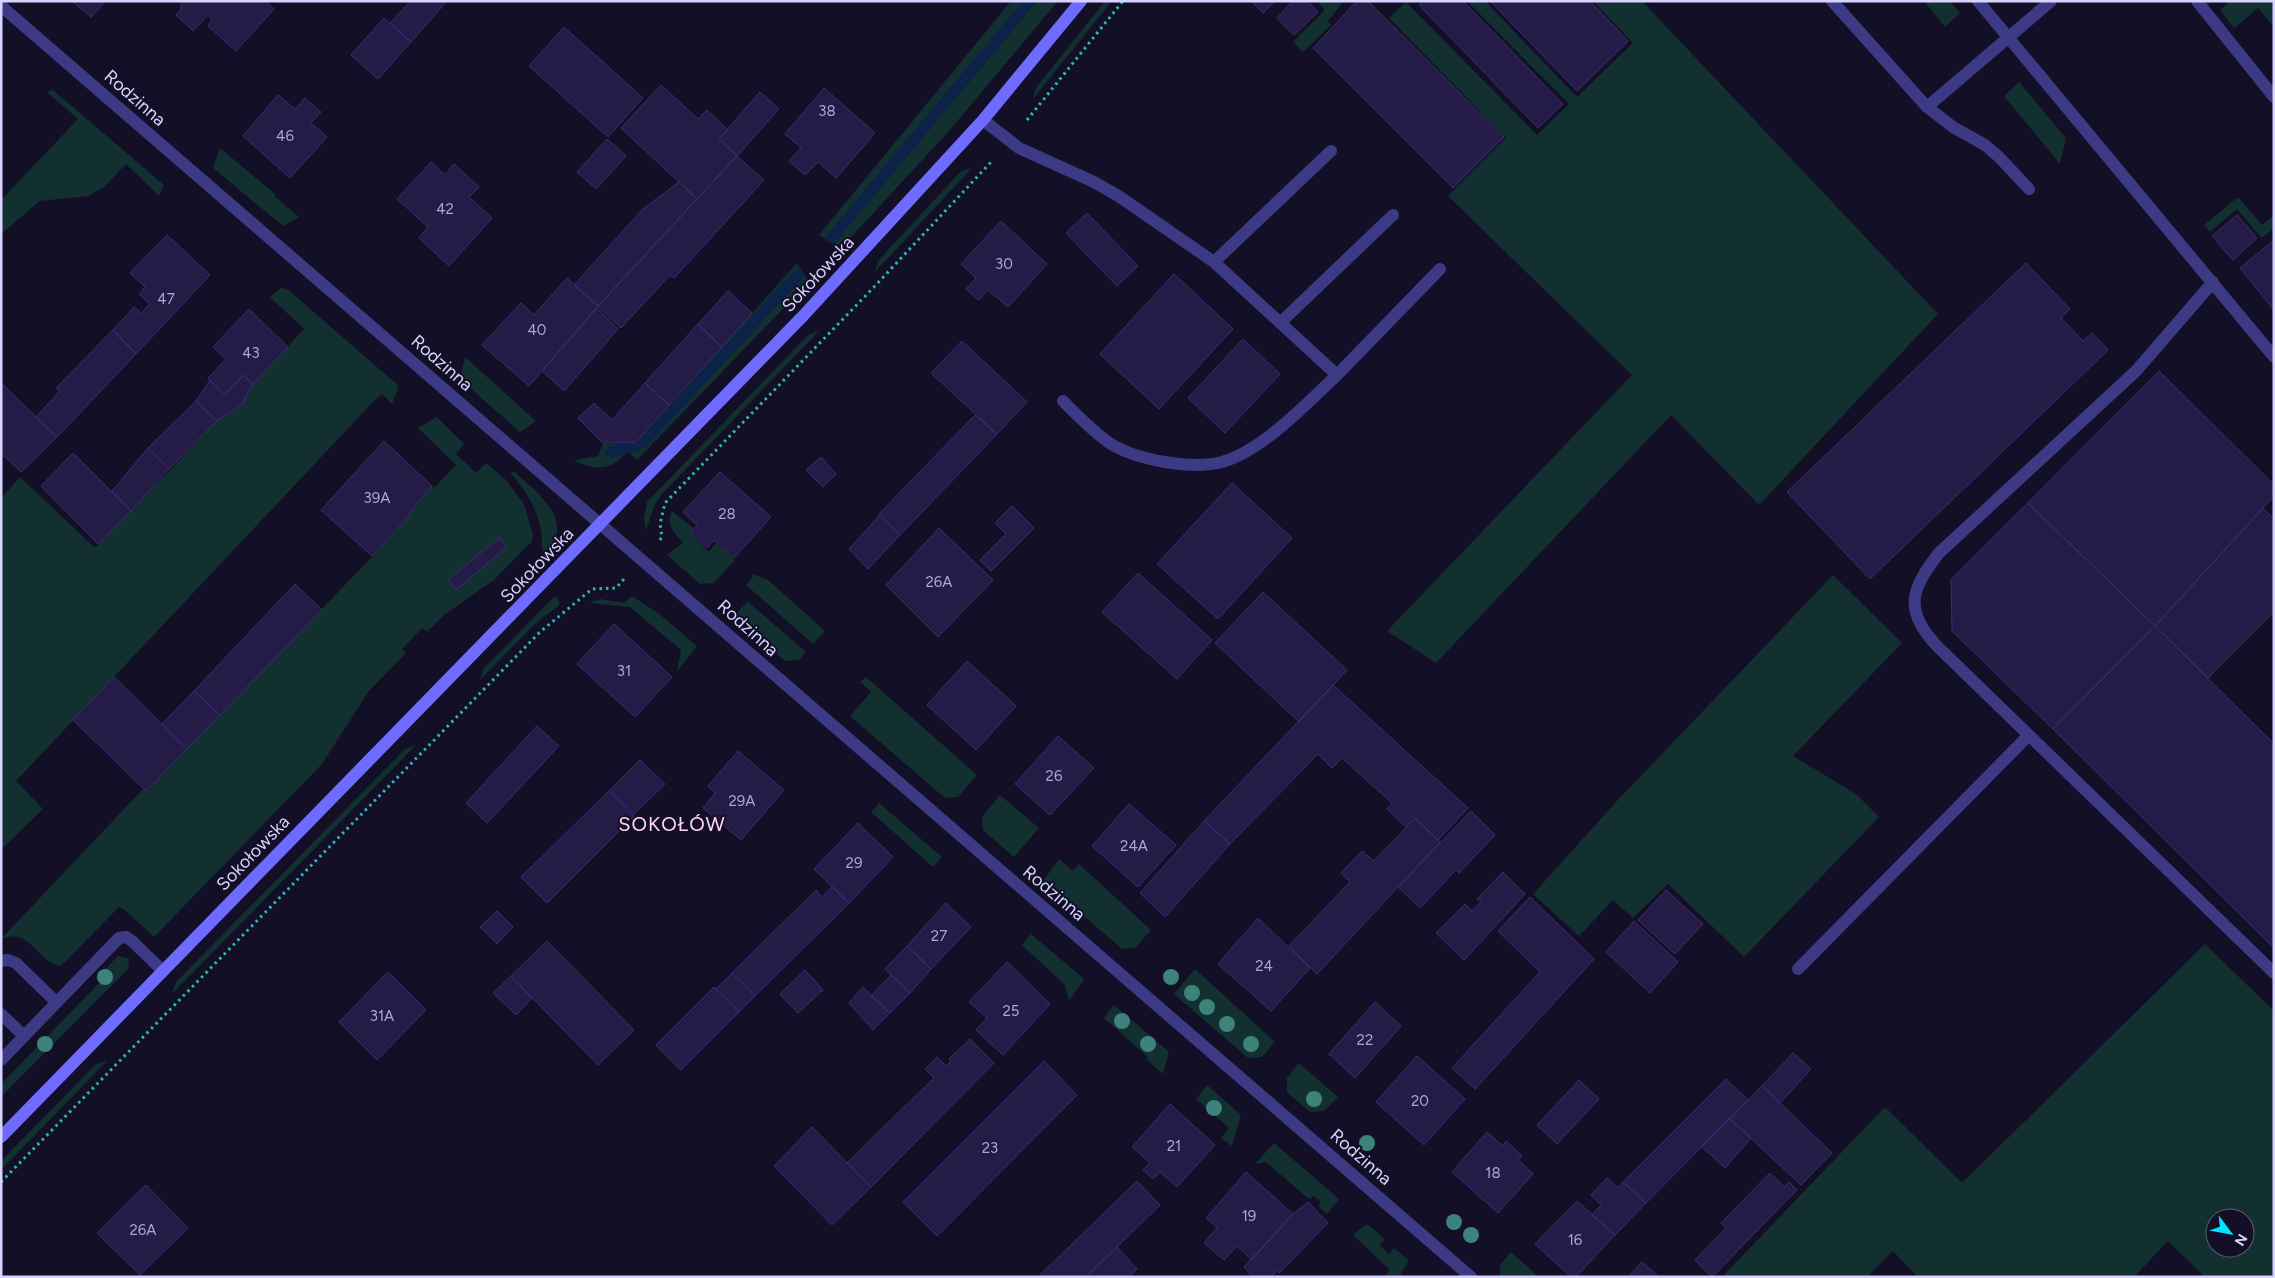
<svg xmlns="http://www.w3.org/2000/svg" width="2275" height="1278" font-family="Figtree,sans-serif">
	<rect width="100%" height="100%" fill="#130f26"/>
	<path fill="#12302f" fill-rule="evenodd" d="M1011,1H1058L949,131L842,247L819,235Z
		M1105,1H1112L1033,99L1035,89Z
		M1317,1H1344L1328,21L1331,25L1303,52L1293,42L1325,10Z
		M1467,1H1485L1577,97L1633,43L1593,1H1642L1938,314L1761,503L1758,504L1671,415L1436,663L1387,631L1632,375L1448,196L1506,138L1389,18L1406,2L1537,135L1569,104Z
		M1924,1H1950L1960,13L1945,27Z
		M2230,1H2274V27L2258,8L2234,28L2220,10Z
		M2019,82L2066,138L2060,164L2004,96Z
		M53,90L164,185L159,196L126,164L104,187L88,196L40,201L1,234V200L78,119L47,92Z
		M220,148L275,194V197L299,217L283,226L213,168Z
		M972,168L875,272L878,261L961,171Z
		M2238,197L2262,225L2274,215V228L2262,238L2237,209L2210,232L2204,225Z
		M797,263L809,282L637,460L628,451C613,470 595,472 574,460L598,456L603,444L636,443Z
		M281,288L287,289L399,386L392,404L382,394L373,402L16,781L43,809L1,850V498L20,477L94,547L98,545L217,421L242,404L253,384L304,329L270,297Z
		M819,331L661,495L654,507L646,531L644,520L647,502L808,335Z
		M465,357L536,421L520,432L460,379Z
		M437,417L464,444L456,454L476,473L486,463L506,480L524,504L533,534L532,541L494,580L444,615L427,632L422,628L402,649L406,653L369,691L322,764L154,937L125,910L119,907L61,966C37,963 30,926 1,939L144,788L146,790L372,557L410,515L409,513L432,486L434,488L456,465L418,428Z
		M514,471C536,492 579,522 544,554C540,546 543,539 541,531C536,507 527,492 511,474Z
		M672,511L693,528L689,533L709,552L716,543L735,560L714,583L700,584L667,555L683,543C675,533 665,524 672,511Z
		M753,574L768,580L825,631L813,644L746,585L752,578Z
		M1833,575L1902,643L1793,756L1856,794L1879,817L1744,957L1668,884L1633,918L1613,900L1579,936L1533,894L1616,802Z
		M555,596L559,601V606L539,620L479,681L484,668Z
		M632,596L658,613L697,646L677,672L681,650L630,607L589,603L600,599L624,603Z
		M748,602L806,652L799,660L785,661L734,615Z
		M866,677L977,775L958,797L945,798L850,716L871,692L860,682Z
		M417,744L172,994L176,982L404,750Z
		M1000,795L1039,828L1014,857L983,830L982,817Z
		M879,803L942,857L933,867L871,812Z
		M1059,859L1073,871L1079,864L1151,930L1135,948L1122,949L1043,881Z
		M1031,934L1084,979L1069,1001L1065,985L1022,945Z
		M2205,944L2274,1011V1277H2205L2168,1241L2134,1277H1918L1893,1251L1867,1277H1722L1885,1107L1962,1183ZM2215,1218H2245V1248H2215Z
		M118,956L128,958L129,968L1,1097V1084L100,982L96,978Z
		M1195,969L1275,1042L1262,1057L1248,1058L1174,994Z
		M1114,1005L1169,1052L1163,1074L1146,1059L1148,1057L1104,1018Z
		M108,1060L1,1170V1161L9,1153L95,1065Z
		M1299,1063L1338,1097L1324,1111L1310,1112L1287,1092V1078Z
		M1207,1085L1241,1115L1232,1146L1221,1138L1229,1128L1196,1099Z
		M1274,1143L1339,1199L1327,1214L1318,1206L1321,1202L1314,1196L1309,1199L1266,1162L1255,1164Z
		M1367,1224L1385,1239L1379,1245L1389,1254L1394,1248L1409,1260L1399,1277H1384L1390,1270L1353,1235Z
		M1511,1252L1539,1277H1500V1265Z"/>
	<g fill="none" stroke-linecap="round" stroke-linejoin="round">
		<path stroke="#0c2248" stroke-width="11" d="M832,238L1030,1
			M611,452L636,446L644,441L798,275"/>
	</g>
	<path fill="#241b47" stroke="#3b2d73" d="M72,1H106L91,17Z
		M181,1H266L274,9L236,51L208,26L212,20L208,15L193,31L176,15L181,10Z
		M411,1H447L411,42L390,23Z
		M1251,1H1275L1263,13Z
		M1293,1H1307L1318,12L1294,35L1277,18Z
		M1357,1H1368L1504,137L1453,188L1313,48Z
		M1423,1H1463L1563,104L1538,128L1419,5Z
		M1490,1H1590L1628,41L1577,91Z
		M384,18L411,42L378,79L351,55Z
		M564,27L643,98L608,137L529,66Z
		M661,85L698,119L707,110L728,130L719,139L737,156L697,199L621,128Z
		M824,88L875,133L836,178L818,162L805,175L789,161L801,148L785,134Z
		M760,92L779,109L737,156L719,139Z
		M278,95L295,109L305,98L321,112L311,123L327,137L290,178L243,136Z
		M607,139L626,156L596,189L577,172Z
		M737,156L764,180L674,278L670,275L621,328L598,306Z
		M431,162L445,175L454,164L479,187L469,197L492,218L449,266L419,238L428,227L397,199Z
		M679,182L697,199L598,306L574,285L643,209Z
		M1087,213L1138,266L1117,286L1066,233Z
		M2237,215L2257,238L2233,260L2212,236Z
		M1001,221L1047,264L1008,307L988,290L979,300L966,289L976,278L961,264Z
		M167,235L210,275L136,354L113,330L134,307L141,313L150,304L139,294L145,287L130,273Z
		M2274,240V310L2240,268Z
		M2026,263L2070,309L2061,318L2083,341L2092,333L2108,350L1870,579L1787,492Z
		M1174,274L1233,329L1159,409L1100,354Z
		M567,278L598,306L529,386L482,345L521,303L534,315Z
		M728,291L752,313L722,347L698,324Z
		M597,308L618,329L564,391L542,371Z
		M249,309L288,347L253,384L243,375L225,395L208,378L226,359L213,347Z
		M698,324L722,347L669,405L645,383Z
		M113,330L136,354L57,437L36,417L60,391L56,388Z
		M1243,339L1280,374L1225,433L1188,398Z
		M962,341L1027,402L997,434L931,373Z
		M2159,371L2274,485V496L2155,626L2028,503Z
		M243,375L253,384L242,404L217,421L196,401L210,380L225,395Z
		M1,383L57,437L21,472L1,453Z
		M645,383L669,405L636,442L603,443L578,418L594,403L612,420Z
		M196,401L217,421L169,469L148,448Z
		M975,415L997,434L900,535L879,514Z
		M384,441L432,486L409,513L411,514L372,556L321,510Z
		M148,448L169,469L131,511L112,491Z
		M73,453L131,511L98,544L41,486Z
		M821,457L836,474L823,487L806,470Z
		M720,472L771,517L734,558L714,540L707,548L690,533L697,525L683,512Z
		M1232,483L1292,538L1218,619L1157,564Z
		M2028,503L2155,626L2053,729L1952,631L1951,580Z
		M1012,506L1034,528L991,571L980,560L1006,534L995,523Z
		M2263,508L2274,519V612L2208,678L2155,626Z
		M880,515L900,535L868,569L849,549Z
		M939,528L993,580L938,637L886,585Z
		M499,538L507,547L456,590L448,580Z
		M1138,573L1212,640L1177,679L1102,612Z
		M295,584L322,610L220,715L194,691Z
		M1263,592L1347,670L1299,722L1215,643Z
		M614,624L672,677L635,717L577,664Z
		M2155,626L2274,744V948L2053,729Z
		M967,661L1016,706L976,750L927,705Z
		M114,677L187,749L146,791L73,720Z
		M1333,685L1468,808L1438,840L1415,818L1406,827L1387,809L1392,803L1342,758L1332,768L1318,754L1230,844L1204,821Z
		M194,691L220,715L187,749L162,724Z
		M537,726L559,746L487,823L466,803Z
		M1058,736L1094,768L1050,815L1015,784Z
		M738,751L784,790L741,840L703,808L715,793L708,786Z
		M640,760L665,784L634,814L610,790Z
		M609,791L634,816L547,903L521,877Z
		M1129,804L1176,845L1138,887L1092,846Z
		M1471,811L1495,835L1459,873L1456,870L1420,908L1398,887Z
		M1415,818L1440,842L1317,974L1289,946L1350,882L1341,873L1362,851L1374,861Z
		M1204,821L1230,844L1165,917L1140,893Z
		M858,823L893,857L849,903L814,869Z
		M1503,872L1525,894L1464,960L1436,933L1465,904L1472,911L1481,902L1477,899Z
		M832,887L849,903L755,996L732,973L816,890L822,897Z
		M1666,890L1703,924L1675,954L1638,920Z
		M1530,897L1594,959L1475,1089L1452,1068L1540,972L1498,931Z
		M946,903L971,927L931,969L907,946Z
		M497,911L513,927L497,944L480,927Z
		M1258,918L1310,968L1271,1011L1218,964Z
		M1634,921L1678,962L1650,993L1606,952Z
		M547,941L634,1030L598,1065L511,976Z
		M907,946L931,969L910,993L885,969Z
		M1007,962L1050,1004L1003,1055L976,1030L987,1018L969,1002Z
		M805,970L823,990L798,1013L780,994Z
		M388,972L426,1010L377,1060L339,1022Z
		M732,973L755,996L739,1012L716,989Z
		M891,975L910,993L890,1013L871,996Z
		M511,976L532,998L516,1015L493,993Z
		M714,987L739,1012L681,1070L656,1045Z
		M863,987L890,1013L873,1030L849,1003Z
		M1375,1002L1401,1026L1355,1078L1329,1054Z
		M970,1039L994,1063L871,1187L847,1163L934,1078L925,1069L937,1057L946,1066L951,1061L949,1059Z
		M1793,1053L1811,1069L1780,1103L1762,1086Z
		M1417,1056L1465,1099L1424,1145L1376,1102Z
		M1044,1061L1077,1095L937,1236L903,1202Z
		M1726,1079L1748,1100L1646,1203L1623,1182Z
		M1579,1080L1599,1099L1557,1144L1537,1125Z
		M1762,1086L1832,1153L1801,1185L1730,1119Z
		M1170,1104L1215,1145L1177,1187L1160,1172L1153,1179L1143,1170L1150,1163L1132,1147Z
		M1729,1118L1751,1138L1725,1168L1701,1146Z
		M812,1127L871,1187L832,1225L774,1166Z
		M1487,1132L1503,1146L1506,1141L1522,1156L1519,1160L1533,1174L1498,1213L1452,1172Z
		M1246,1172L1293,1214L1252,1260L1237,1246L1224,1260L1204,1243L1217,1228L1206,1218Z
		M1770,1173L1784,1187L1789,1182L1797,1190L1712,1277L1695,1260L1726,1228L1721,1223Z
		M1607,1178L1618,1188L1623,1182L1646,1203L1615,1235L1592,1215L1601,1205L1591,1195Z
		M1137,1181L1160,1205L1117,1247L1086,1277H1038Z
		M146,1185L188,1228L140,1275L97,1233Z
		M1577,1201L1615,1235L1576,1277H1571L1535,1244Z
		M1308,1202L1328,1223L1279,1273L1277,1271L1270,1277H1253L1244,1267L1293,1214Z
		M1117,1247L1137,1269L1129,1277H1086Z
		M1642,1262L1659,1277H1628Z"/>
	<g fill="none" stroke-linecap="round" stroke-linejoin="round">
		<path stroke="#2fb8b0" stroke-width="3" stroke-dasharray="2.5 4" stroke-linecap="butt" d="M1027,120L1123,1
			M660,540L662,537L660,524L665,503L874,287L992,161
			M1,1182L540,632L592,589L616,588L624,579"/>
		<path stroke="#3d3a85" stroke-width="12" d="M1832,1L1927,107L1953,127L1985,145L1999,157L2029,189
			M1978,1L2274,357
			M2197,1L2274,97
			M1927,107L2051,1
			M983,120L1019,148L1094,182L1120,197L1214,262L1337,375L1440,269
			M1214,262L1331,151
			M2213,282L2136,371L1939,553C1911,589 1903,610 1937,646L2274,973
			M1280,323L1393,215
			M1063,401C1078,416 1093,432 1111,444C1137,460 1192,470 1222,462C1262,451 1307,403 1337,375
			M1,961L8,960L16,963L56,1002
			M1798,969L2029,735
			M1,1014L24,1036
			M1,1060L119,938L126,937L132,941L163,971"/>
		<path stroke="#3d3a85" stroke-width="12" d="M1,6L1471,1277"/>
		<path stroke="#6f6bff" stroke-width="12" d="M1,1137L803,316L983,120L1081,1"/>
	</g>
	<g fill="#3d827b">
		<circle cx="105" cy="977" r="8"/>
		<circle cx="1171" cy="977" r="8"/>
		<circle cx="1192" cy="993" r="8"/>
		<circle cx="1207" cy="1007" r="8"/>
		<circle cx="1122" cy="1021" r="8"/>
		<circle cx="1227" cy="1024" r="8"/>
		<circle cx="45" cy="1044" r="8"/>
		<circle cx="1148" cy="1044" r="8"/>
		<circle cx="1251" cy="1044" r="8"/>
		<circle cx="1314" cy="1099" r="8"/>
		<circle cx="1214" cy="1108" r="8"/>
		<circle cx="1367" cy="1143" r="8"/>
		<circle cx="1454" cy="1222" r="8"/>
		<circle cx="1471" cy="1235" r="8"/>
	</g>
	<g text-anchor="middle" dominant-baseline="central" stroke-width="4" stroke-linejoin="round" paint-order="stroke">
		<g font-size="15" fill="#aca6d1">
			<text x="827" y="111">38</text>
			<text x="285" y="136">46</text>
			<text x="445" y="209">42</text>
			<text x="1004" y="264">30</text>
			<text x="166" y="299">47</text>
			<text x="537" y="330">40</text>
			<text x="251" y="353">43</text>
			<text x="377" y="498">39A</text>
			<text x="727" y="514">28</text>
			<text x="939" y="582">26A</text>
			<text x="624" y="671">31</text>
			<text x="1054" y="776">26</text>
			<text x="742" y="801">29A</text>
			<text x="1134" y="846">24A</text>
			<text x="854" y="863">29</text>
			<text x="939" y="936">27</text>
			<text x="1264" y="966">24</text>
			<text x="1011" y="1011">25</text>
			<text x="382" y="1016">31A</text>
			<text x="1365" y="1040">22</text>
			<text x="1420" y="1101">20</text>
			<text x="1174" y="1146">21</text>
			<text x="990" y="1148">23</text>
			<text x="1493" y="1173">18</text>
			<text x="1249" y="1216">19</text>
			<text x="143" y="1230">26A</text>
			<text x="1575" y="1240">16</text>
		</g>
		<g font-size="18" fill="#d9d4ff" stroke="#130f26">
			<text transform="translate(135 98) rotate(41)">Rodzinna</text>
			<text transform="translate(818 274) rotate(-47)">Sokołowska</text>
			<text transform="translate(442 363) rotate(41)">Rodzinna</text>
			<text transform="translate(537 565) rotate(-46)">Sokołowska</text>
			<text transform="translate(748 628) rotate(42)">Rodzinna</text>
			<text transform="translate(253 853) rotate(-46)">Sokołowska</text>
			<text transform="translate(1054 893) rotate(40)">Rodzinna</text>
			<text transform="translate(1361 1157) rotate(41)">Rodzinna</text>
		</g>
		<g font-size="20" letter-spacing="1" fill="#ffd6f0" stroke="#130f26">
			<text x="672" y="824">SOKOŁÓW</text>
		</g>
	</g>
	<rect width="2275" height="1278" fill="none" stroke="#d9d4ff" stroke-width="5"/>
	<g transform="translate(2230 1233) rotate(122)"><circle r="24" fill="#130f26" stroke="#625e7d"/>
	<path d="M0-4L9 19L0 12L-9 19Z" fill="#00e5ff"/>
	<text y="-8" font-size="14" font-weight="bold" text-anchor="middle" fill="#d9d4ff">N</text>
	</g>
</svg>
